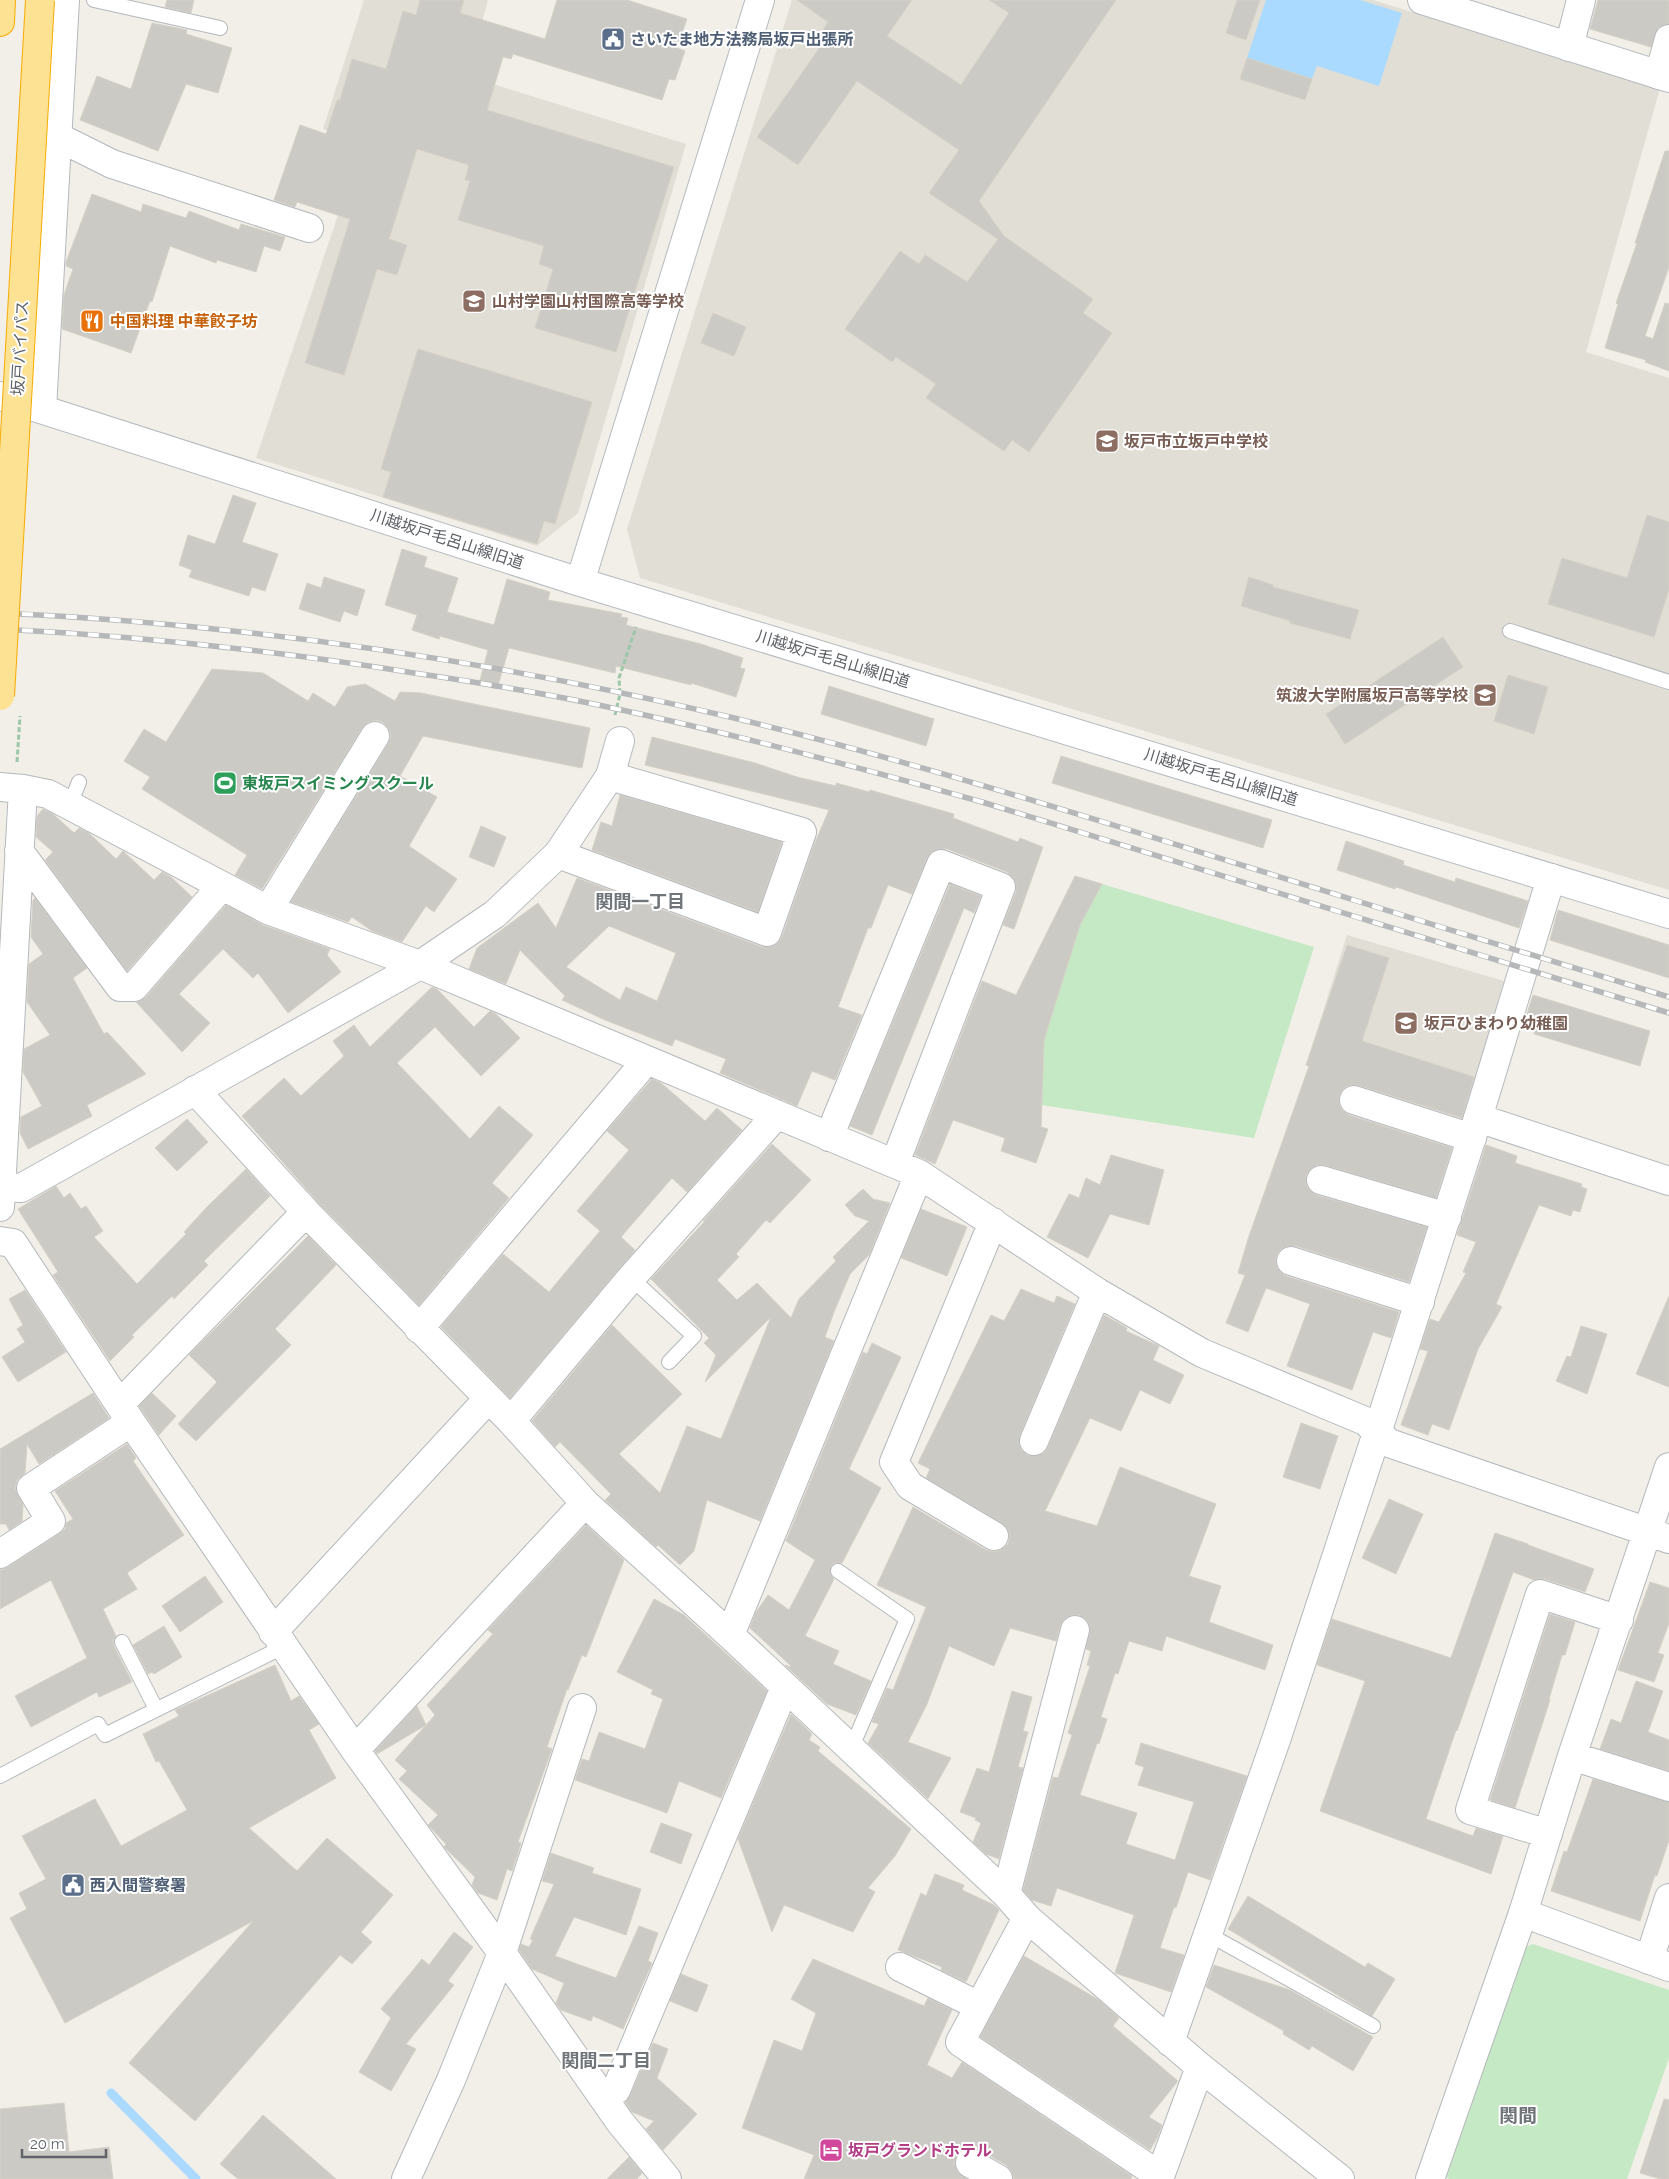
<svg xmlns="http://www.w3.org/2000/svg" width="1669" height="2179" font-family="Raleway,'Noto Sans JP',sans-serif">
	<rect width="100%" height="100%" fill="#f1efe8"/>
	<path fill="#e1ded6" d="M364,0H488L467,76L686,144L578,513L537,546L256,458L363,141L323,129Z
		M792,0H1373L1660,88L1586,352L1669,378V890L640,578L627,529Z
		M1347,935L1504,981L1467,1109L1454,1116L1306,1065Z"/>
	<path fill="#c5e8c5" d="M1102,884L1314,947L1254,1138L1042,1105L1044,1040L1080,925Z
		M1533,1944L1669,1990V2058L1627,2179H1449L1445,2176L1524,1948Z"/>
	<path fill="#aadaff" d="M1266,0H1360L1402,13L1379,86L1317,66L1312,79L1247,58Z"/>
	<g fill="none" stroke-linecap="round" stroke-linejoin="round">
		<path stroke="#aadaff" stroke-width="9" d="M111,2093L196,2179"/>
	</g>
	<path fill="#cccac5" stroke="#d6d1c6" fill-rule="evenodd" d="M167,0H194L191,13L165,7Z
		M420,0H464L460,13L545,39L557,0H627L687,19L677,48L685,51L675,80L669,79L662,100L513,54L511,59L503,57L487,110L674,167L616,352L535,328L553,269L539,264L544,246L458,220L470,181L465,180L469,165L417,149L389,239L407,245L397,275L377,269L344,375L305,363L350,219L297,202L295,207L274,200L300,125L326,134L337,100H340L352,59L386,69L403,11L416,15Z
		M797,0H912L887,36L961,85L1009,13L989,0H1116L979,201L1004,236L1093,299L1083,313L1112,333L1029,452L1012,440L1004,451L926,398L936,384L896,357L892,362L845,329L900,251L919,264L925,255L967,282L998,239L929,193L959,150L857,81L798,165L757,137L823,43L817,39L828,22Z
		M1237,0H1260L1246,40L1226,33Z
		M1598,0H1669V24L1658,28L1651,47L1590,29Z
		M152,23L187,30L186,34L232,48L218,93L186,84L158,151L80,120L97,76L131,89Z
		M1247,58L1312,79L1305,100L1240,79Z
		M1665,151H1669V267L1645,336L1653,339L1665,303L1669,304V371L1645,362L1646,360L1605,348L1618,304L1616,303L1637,243H1635Z
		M92,194L141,212L143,204L186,218L189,211L239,230L241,224L285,237L280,251L264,246L256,272L217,260L216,263L170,246L152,302L150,301L131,353L62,329L64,295L73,269L66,266V262Z
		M713,313L746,327L734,356L701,343Z
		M418,349L592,402L555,524L544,521L537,544L383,497L391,472L381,469Z
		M233,495L256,503L242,542L278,554L265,591L252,587L249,596L189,577L192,570L179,565L188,535L215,544Z
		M1647,515L1669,522V589L1654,637L1548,604L1562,558L1627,578Z
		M402,549L427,557L424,567L458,578L447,612L494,625L507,579L550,592L548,600L622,614L621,617L628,618L626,625L701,644L743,658L740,668L745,669L736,697L691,683V685L616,666L615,673L509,648L497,689L479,684L488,650L440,636L439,639L412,630L417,615L385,605Z
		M324,577L365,590L357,616L344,611L340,622L299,609L307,583L321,588Z
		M1249,577L1273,585V587L1359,610L1350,639L1290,623V621L1241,606Z
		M1443,637L1463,667L1345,744L1326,714Z
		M212,669L263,673L308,701L313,693L335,707L347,687L365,684L395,701L400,692L421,693L590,728L582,768L423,736L400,776L437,797L409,846L457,879L434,912L426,906L402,942L372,931L352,917L348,922L291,902L388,744L391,737L389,729L383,722L376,720L368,722L362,728L262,889L235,875L247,855L142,789L150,777L124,761L144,729L166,742Z
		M1508,675L1548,687L1534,734L1494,721Z
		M829,686L934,719L926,746L821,714Z
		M652,737L755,763L797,777L836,786V783L869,792L870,790L954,814L953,818L1018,842L1020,838L1043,847L1014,929L1003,925L1016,892V884L1013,877L1007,872L947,849H938L931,852L927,858L912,894L888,885L871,928H868L838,1007L862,1015L835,1080L812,1071L797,1106L720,1073L726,1059L675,1039L672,1046L605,1020L562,1000L565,996L520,950L506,984L469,969L477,948L538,903L556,928L577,878L762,947H770L777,944L782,937L814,845L829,810L645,765ZM609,926L676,953L657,1001L626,987L620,1000L566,967Z
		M1061,756L1272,820L1263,848L1052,783Z
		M620,795L782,842L758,912L592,850L601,822L612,826Z
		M43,809L53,814L74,833L79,828L89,833L116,859L123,851L154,880L162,872L171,877L192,897L127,971L45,860L53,852L36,837L37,816Z
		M481,826L506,837L494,867L469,857Z
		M1346,841L1404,861L1403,865L1455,882L1456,878L1528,901L1519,928L1396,887L1395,889L1337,870Z
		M1075,876L1102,884L1080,925L1044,1040L1041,1127L1048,1129L1036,1163L1001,1151L1005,1138L953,1120L935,1164L915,1155L982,981L1016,995Z
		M950,884L981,896L974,913L964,908L872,1135L850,1126Z
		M35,898L87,968L73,978L104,1034L107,1032L146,1074L87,1105L92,1116L28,1149L20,1133L21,1117L42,1106L23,1072L24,1049L50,1035L27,1002L29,964L43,954L31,937L33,900Z
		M226,905L263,925L330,949L327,955L341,972L288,1013L258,973L253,978L223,949L179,994L210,1023L182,1052L136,1002L146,997Z
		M1558,910L1669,945V978L1550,940Z
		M1347,945L1389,958L1362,1041L1474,1077L1462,1118L1358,1085H1350L1344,1088L1339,1096V1104L1342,1110L1349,1115L1452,1148L1436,1198L1325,1165H1317L1311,1168L1306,1175V1184L1309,1190L1316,1195L1427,1227L1409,1282L1296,1246H1287L1280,1250L1276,1256V1265L1280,1272L1286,1276L1399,1312L1391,1338L1373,1332L1352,1390L1287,1366L1310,1304L1266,1288L1248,1332L1226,1323L1245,1275L1238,1273L1248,1239L1309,1066L1306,1065Z
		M432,987L437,989L474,1027L490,1011L496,1014L520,1038L481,1076L435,1027L397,1063L470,1139L499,1106L533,1135L492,1183L509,1198L419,1305L317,1201L242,1116L284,1078L301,1096L344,1056L333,1041L354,1025L370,1047Z
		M1533,995L1650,1031L1640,1066L1534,1034L1538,1020L1526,1017Z
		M652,1079L661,1083L705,1121L717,1108L742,1130L687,1192L672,1178L621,1237L635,1250L510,1398L441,1327L503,1254L549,1292L600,1231L577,1211L629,1150L607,1131Z
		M187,1119L208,1142L177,1171L155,1148Z
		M772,1144L811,1180L770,1223L766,1220L736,1254L739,1257L717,1280L737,1300L757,1283L791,1318L799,1299L836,1261L833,1257L869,1221L855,1216L845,1205L863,1189L873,1199L890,1203L869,1255L850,1274L834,1312L825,1337L834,1341L760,1521L707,1500L694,1551L680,1565L658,1545L656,1547L605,1500L611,1494L560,1442L555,1447L532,1421L612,1325L682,1394L619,1454L660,1493L687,1426L721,1439L771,1317L705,1382L716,1355L704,1343L709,1338L651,1279L705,1221H703Z
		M1486,1145L1517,1156L1515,1163L1582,1184L1581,1187L1587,1189L1580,1212L1573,1210L1571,1216L1539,1205L1496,1304L1502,1307L1478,1349L1449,1430L1432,1424L1428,1435L1401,1425L1428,1351L1420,1349L1430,1319L1439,1322L1466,1273L1463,1272L1476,1242L1457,1235Z
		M1111,1155L1164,1170L1149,1225L1110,1214L1088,1258L1047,1237L1069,1194L1079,1198L1086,1178L1100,1185Z
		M246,1169L270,1196L204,1261L208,1265L174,1299L172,1296L132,1335L134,1337L110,1361L53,1275L58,1272L18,1209L56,1186L64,1198L70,1193L81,1209L86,1206L103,1231L94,1237L137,1284L186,1234L184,1232L207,1207Z
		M921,1209L967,1227L947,1276L901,1258Z
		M308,1236L336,1265L275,1329L291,1345L196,1441L178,1424L217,1382L189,1355Z
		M1021,1289L1054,1303L1057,1296L1075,1304L1020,1435L1019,1443L1021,1450L1027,1455L1036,1456L1044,1453L1048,1447L1104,1315L1127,1328L1126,1331L1159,1346L1153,1360L1184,1375L1170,1404L1140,1390L1121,1431L1090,1418L1045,1511L1097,1526L1120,1467L1216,1504L1189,1576L1221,1586L1209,1622L1273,1645L1265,1670L1166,1636L1162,1651L1129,1641L1118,1674L1115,1673L1101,1717L1107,1719L1099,1744L1097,1743L1080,1795L1137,1813L1126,1844L1175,1860L1194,1802L1138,1785L1144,1767L1135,1764L1141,1743L1247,1776L1210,1880L1188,1872L1176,1908L1174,1907L1160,1948L1184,1955L1171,1992L1115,1973L1134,1915L1057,1888L1051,1906L1032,1900L1023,1890L1053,1777L1058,1778L1072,1735L1068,1733L1090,1666L1087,1665L1091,1651L1086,1649L1090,1626L1086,1619L1079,1615H1071L1064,1619L1060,1626L1056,1641L1010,1628L994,1666L949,1646L927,1704L908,1742L951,1758L928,1799L868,1743L879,1724L872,1722L887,1688L893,1690L926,1607L877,1585L913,1507L986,1550L994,1552L1001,1550L1008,1544L1010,1536L1008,1529L1002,1523L926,1478L930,1469L918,1463L991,1315L1004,1321Z
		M25,1290L66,1352L18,1382L2,1357L25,1342L17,1329L23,1325L9,1299Z
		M1669,1296V1387L1636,1374Z
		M1581,1326L1607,1334L1587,1394L1556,1381L1567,1356L1571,1357Z
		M872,1343L901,1357L849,1469L881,1488L842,1563H835L831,1566L830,1574L834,1579L805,1636L839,1651L833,1664L871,1681L856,1715L827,1704L785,1665L790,1667L791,1666L750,1628L756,1612L768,1595L789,1610L815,1560L786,1541L863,1352L867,1354Z
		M93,1393L109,1418L39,1464L27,1444L25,1473L17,1480L15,1488L23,1505L22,1521L9,1530L6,1524H0V1449Z
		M152,1393L176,1416L159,1435L139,1406Z
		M1301,1423L1338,1436L1320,1489L1283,1477Z
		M127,1444L136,1458L133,1461L184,1535L127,1573L137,1589L103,1609L116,1636L113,1641L114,1646L132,1682L99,1697L97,1692L31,1727L15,1696L87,1658L51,1580L0,1609V1570L8,1567L59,1534L65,1529L66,1523L73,1519L55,1491Z
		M1389,1499L1423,1514L1396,1574L1362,1558Z
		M586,1525L624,1560L586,1657L582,1655L568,1690L567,1689L547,1747L552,1749L518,1842L521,1843L512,1871L507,1869L497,1900L478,1893L472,1885L475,1877L444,1847L446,1844L428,1825L438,1815L399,1779L407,1771L395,1760L426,1725L377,1754L375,1751L417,1706L426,1725L435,1715L427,1705L493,1634L488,1630Z
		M1495,1533L1528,1544V1545L1594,1569L1585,1592L1545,1579L1534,1580L1513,1572L1457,1731L1456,1730L1426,1819L1473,1836L1476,1828L1503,1836L1491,1874L1320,1811L1365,1681L1317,1665L1332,1619L1451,1658Z
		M205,1576L223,1602L180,1632L162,1606Z
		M1650,1582L1669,1588V1623L1658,1653L1664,1655L1654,1682L1618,1670Z
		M654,1599L684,1615L767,1691L721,1798L679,1781L667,1813L575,1780L582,1759L589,1761L599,1732L645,1749L663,1699L651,1694L653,1690L617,1672Z
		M1550,1614L1575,1622L1565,1655H1562L1549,1699L1550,1700L1515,1808L1490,1800Z
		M164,1626L182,1657L154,1674L152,1672L148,1674L133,1645Z
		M275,1665L291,1701L299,1696L319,1724L309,1730L336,1778L249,1828L297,1871L327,1838L393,1895L361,1932L372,1942L352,1964L340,1955L195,2121L129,2063L253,1921L65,2023L10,1918L27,1909L19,1893L46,1879L22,1836L95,1799L121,1846L187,1810L159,1761L156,1762L143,1734L179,1716L175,1710Z
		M1636,1681L1663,1691L1648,1732L1669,1740V1771L1600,1749L1611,1719L1621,1723Z
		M1012,1691L1032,1697L1023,1731L1028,1732L1018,1767L1023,1768L999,1859L986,1854L973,1842L981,1823L975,1820L976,1818L960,1812L977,1768L989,1772Z
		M791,1714L812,1734L809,1740L820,1747L818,1751L911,1829L895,1856L868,1888L875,1892L853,1932L784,1905L772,1932L738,1839Z
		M1593,1779L1669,1802V1840L1657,1876L1655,1875L1640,1921L1551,1891L1564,1851L1567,1852Z
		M661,1823L692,1834L681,1864L650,1852Z
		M551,1853L594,1868L592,1873L641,1889L626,1935L574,1917L555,1956L616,1978L639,1926L658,1933L648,1961L652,1963L623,2029L593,2016L591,2021L561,2010L556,2003L564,1983L532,1969L519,1950L521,1944L529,1947L533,1940L530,1939L554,1884L542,1881Z
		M935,1874L964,1885L962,1890L994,1905L999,1910L966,1982L941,1970L942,1967L898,1950L921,1893L926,1896Z
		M1248,1896L1365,1967L1368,1963L1395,1979L1372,2016L1228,1929Z
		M454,1932L473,1947L448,1981L454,1985L406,2044L416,2049L391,2091L359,2072L391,2018L381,2009L422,1959L429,1965Z
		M1024,1956L1099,2000L1119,2018L1113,2026L1178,2081L1149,2117L1162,2125L1157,2138L1150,2150L980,2037Z
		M813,1959L924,2006L928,1998L952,2010L927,2065L952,2078L962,2062L1132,2176L1131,2179H1014L1012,2172L1006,2165L978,2149L970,2147L962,2150L957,2155L954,2163L957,2171L967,2179H804L814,2155L742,2128L774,2040L802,2051L816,2013L791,1999Z
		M1214,1965L1290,1990L1373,2037L1353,2071L1312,2046L1309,2050L1283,2034L1284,2031L1206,1987Z
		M681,1974L708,1985L697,2012L670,2001Z
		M653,2043L668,2049L657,2078L697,2114L663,2150L646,2129L654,2121L632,2112L625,2102L630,2096Z
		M1664,2099L1669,2100V2179H1660L1640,2173Z
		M64,2103L69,2152L109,2147L113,2179H0V2109Z
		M263,2115L336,2179H238L220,2164Z
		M629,2157L642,2173L637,2179H607Z"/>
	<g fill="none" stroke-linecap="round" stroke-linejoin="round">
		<g stroke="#b5b8bc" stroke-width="16">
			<path id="lane" d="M94,0L220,28
				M1510,631L1669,682
				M70,805L79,782
				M631,1278L694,1336L669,1362
				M838,1571L907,1619L851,1749
				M122,1642L156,1709
				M0,1776L98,1724L105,1735L283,1647
				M1208,1934L1373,2026"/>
		</g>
		<g stroke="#b5b8bc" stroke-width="30">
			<path id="street" d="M1569,47L1581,0
				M1659,75L1669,39
				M58,137L112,164L309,228
				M42,409L65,0
				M0,787L23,789L5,1117L0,1116
				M23,789L48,794L268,910L420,965L919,1174L1097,1292L1202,1353L1365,1421L1389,1443L1669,1539
				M19,851L120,987H134L221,887
				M558,854L767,932L802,832L610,776
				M1551,878L1478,1118L1669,1181
				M268,910L375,736
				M195,1090L306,1212L511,1421L585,1503L730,1635L1006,1894L1027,1918L1200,2067L1340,2179
				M1354,1100L1472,1138
				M829,1137L941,864L1001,887L895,1163
				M1321,1180L1447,1217
				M0,1207L5,1117
				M993,1222L894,1462L910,1486L994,1536
				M0,1241L13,1243L131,1422L355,1750L502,1953L620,2122L667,2179
				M1291,1261L1420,1302
				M419,1329L641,1067L644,1061
				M120,1404L306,1212
				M511,1421L631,1278L771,1121L774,1113
				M1034,1441L1097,1292
				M0,1554L51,1521L31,1488L131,1422
				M273,1632L488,1399
				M730,1635L919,1174
				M355,1750L585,1503
				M1572,1756L1669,1787
				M1548,1834L1470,1810L1540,1594L1619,1620
				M1006,1894L1075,1630
				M1027,1918L960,2042L1160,2176
				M1649,1960L1669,1898
				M900,1967L979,2006
				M1170,2042L1276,1740L1377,1433
				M603,2097L616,2090L785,1687
				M970,2163L998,2179
				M406,2179L451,2080L502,1953L582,1708
				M1159,2179L1200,2067
				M1430,2179L1523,1913L1572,1756L1669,1467"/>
		</g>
		<g stroke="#b6babf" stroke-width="30">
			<path id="secondary" d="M1422,0L1669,78
				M0,396L580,582L1669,914
				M580,582L760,0
				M2,1187L21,1188L420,965L495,914L558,854L610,776L620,741
				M1377,1433L1478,1118
				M1523,1913L1669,1967"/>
		</g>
		<g stroke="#f9ab00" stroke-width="30">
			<path id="highway" d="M0,22L1,0"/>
		</g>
		<path stroke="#9cc7a9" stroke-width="3" stroke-dasharray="5 2.5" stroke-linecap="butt" d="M615,715L620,694L619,678L636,627
			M17,762L20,716"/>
		<use href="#lane" stroke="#fff" stroke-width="14"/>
		<use href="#street" stroke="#fff" stroke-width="28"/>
		<use href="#secondary" stroke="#fff" stroke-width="28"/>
		<use href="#highway" stroke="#fde293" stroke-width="28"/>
		<g stroke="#b6b7b8" stroke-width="5.5">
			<path id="rail" d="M0,613C247,624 494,661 734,718C908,760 1078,814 1248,867C1388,911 1529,954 1669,997
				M0,629C139,636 277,651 414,673C482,683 550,694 617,709C739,735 861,768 982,802L1669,1013"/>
		</g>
		<use href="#rail" stroke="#fff" stroke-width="4" stroke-dasharray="11" stroke-linecap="butt"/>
		<g stroke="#f9ab00" stroke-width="30" stroke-linecap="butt">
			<path id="highway-bridge" d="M0,696L40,0"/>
		</g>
		<use href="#highway-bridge" stroke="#fde293" stroke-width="28"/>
	</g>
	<defs>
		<g id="civic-square" transform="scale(1.25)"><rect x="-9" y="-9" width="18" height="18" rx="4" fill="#5c6f8a" stroke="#fff"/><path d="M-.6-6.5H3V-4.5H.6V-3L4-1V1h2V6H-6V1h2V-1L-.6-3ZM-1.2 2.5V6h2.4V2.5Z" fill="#fff"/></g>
		<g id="school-square" transform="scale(1.25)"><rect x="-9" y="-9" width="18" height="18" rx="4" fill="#8d6e63" stroke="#fff"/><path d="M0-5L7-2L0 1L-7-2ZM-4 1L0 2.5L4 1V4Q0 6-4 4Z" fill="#fff"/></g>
		<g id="restaurant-square" transform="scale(1.25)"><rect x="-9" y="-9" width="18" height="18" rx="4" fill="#e8710a" stroke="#fff"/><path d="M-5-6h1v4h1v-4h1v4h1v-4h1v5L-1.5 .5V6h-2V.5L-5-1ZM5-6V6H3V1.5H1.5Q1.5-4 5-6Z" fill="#fff"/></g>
		<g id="stadium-square" transform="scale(1.25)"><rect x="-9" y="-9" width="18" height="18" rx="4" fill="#2e9e5b" stroke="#fff"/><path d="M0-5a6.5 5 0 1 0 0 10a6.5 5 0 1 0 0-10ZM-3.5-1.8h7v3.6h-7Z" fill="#fff"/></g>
		<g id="hotel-square" transform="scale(1.25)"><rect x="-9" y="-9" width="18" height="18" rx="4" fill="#d1479c" stroke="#fff"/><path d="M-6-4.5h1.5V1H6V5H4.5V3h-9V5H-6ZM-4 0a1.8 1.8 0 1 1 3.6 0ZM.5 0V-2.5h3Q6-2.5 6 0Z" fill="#fff"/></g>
	</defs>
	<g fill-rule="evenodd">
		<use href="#civic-square" x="613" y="39"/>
		<use href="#school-square" x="474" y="301"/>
		<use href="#restaurant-square" x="92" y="321"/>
		<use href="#school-square" x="1107" y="441"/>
		<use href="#school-square" x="1485" y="695"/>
		<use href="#stadium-square" x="225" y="783"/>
		<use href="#school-square" x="1406" y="1023"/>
		<use href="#civic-square" x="73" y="1885"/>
		<use href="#hotel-square" x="831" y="2150"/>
	</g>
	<g text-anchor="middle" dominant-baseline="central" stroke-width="4" stroke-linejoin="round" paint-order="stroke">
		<g font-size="16" font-weight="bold" fill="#4e5e75" stroke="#fff" text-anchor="start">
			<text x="630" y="39">さいたま地方法務局坂戸出張所</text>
			<text x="90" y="1885">西入間警察署</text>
		</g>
		<g font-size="16" font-weight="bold" fill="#785e54" stroke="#fff" text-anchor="start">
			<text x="492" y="301">山村学園山村国際高等学校</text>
			<text x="1124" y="441">坂戸市立坂戸中学校</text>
			<text x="1468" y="695" text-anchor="end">筑波大学附属坂戸高等学校</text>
			<text x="1424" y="1023">坂戸ひまわり幼稚園</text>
		</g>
		<g font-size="16" font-weight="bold" fill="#c56008" stroke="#fff" text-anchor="start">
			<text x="110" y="321">中国料理 中華餃子坊</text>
		</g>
		<g font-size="16" fill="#5f6368" stroke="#fff">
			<text transform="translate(20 348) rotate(-87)">坂戸バイパス</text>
			<text transform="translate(447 539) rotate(18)">川越坂戸毛呂山線旧道</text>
			<text transform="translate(833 659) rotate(17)">川越坂戸毛呂山線旧道</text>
			<text transform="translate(1221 777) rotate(17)">川越坂戸毛呂山線旧道</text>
		</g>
		<g font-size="16" font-weight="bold" fill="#27864d" stroke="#fff" text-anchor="start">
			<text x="242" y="783">東坂戸スイミングスクール</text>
		</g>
		<g font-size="16" font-weight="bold" fill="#b23c85" stroke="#fff" text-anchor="start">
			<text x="848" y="2150">坂戸グランドホテル</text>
		</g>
		<g font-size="18" font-weight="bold" fill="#70757a" stroke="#fff">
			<text x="640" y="901">関間一丁目</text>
			<text x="606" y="2060">関間二丁目</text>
		</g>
		<g font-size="19" font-weight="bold" fill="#70757a" stroke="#fff">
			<text x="1518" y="2115">関間</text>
		</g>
	</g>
	<path d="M22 2149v8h84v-8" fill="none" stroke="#5f6368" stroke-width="2.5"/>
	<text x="30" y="2149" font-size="15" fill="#5f6368" stroke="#ffffff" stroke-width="4" paint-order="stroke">20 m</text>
</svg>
